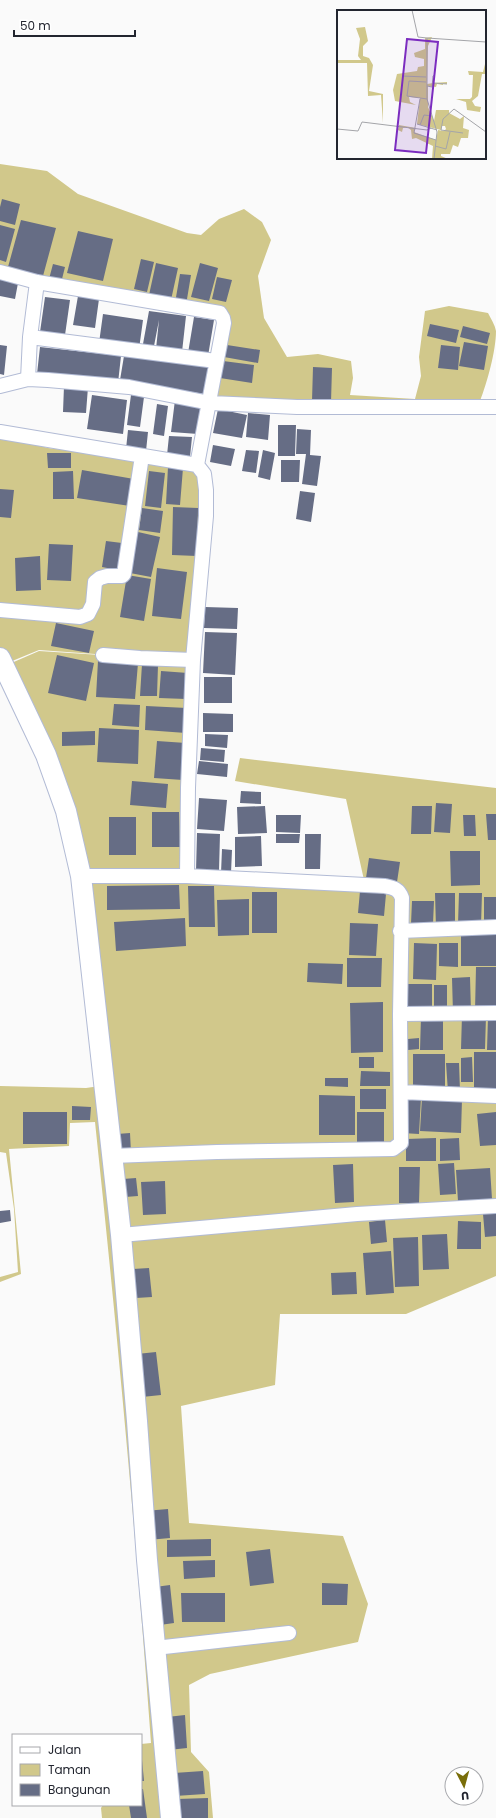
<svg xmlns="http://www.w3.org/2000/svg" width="496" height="1818" font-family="Poppins,sans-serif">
	<rect width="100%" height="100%" fill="#fafafa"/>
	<path fill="#d1c88b" d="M0,164L47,171L78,194L187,233L201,235L219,219L244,209L262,222L271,240L258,276L264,318L287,357L318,354L351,361L353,378L350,395L415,399L421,376L419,357L425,311L449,306L488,313C491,319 495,325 496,331C496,351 487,383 480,401H210L225,321L0,270Z
		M0,435L48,448L137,459L200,464L207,488L193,661L39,650L0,666Z
		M39,651L193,661L188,877L83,876L79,855L0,668Z
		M240,758L496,788V1276L406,1314H280L275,1385L181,1406L189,1523L343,1536L368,1604L358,1642L210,1674L189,1685L191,1752L209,1772L213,1818H102L101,1808L103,1805H141V1744L151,1743C136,1535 117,1329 95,1122L70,1123L69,1146L9,1149L21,1274L0,1282V1277L18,1272L14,1209L6,1153L0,1152V1086L86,1088L107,1085L88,881L364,880L346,799L235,781Z"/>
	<path fill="#666d85" d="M2,199L20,204L15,225L0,221V207Z
		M21,220L56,228L43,276L8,267Z
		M0,225L15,229L6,262L0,260Z
		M78,231L113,239L103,281L67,273Z
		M141,259L154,262L147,292L134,289Z
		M156,263L178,268L171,300L149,295Z
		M200,263L218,268L209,301L191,297Z
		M53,264L65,267L61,283L49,279Z
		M180,274L191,275L186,305L175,303Z
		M217,277L232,280L226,302L212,299Z
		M0,279L18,283L15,299L0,296Z
		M78,296L99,299L95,328L73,325Z
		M45,297L70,300L65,335L40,332Z
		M149,311L186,316L182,352L156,349L159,320L154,346L143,344Z
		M103,314L143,320L139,349L99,343Z
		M194,317L214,320L208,356L188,353Z
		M430,324L459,330L456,343L427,336Z
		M463,326L490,333L487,344L460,337Z
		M464,342L488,346L484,370L459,366Z
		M0,345L7,346L4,375L0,374Z
		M227,345L260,350L258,363L224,357Z
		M441,345L460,347L458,370L438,368Z
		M40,347L121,356L118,383L37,374Z
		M125,350L210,364L204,394L120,380Z
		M223,361L254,365L252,383L220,378Z
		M313,367L332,368L331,402L312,401Z
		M64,386L88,387L86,413L63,412Z
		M92,395L127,400L123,434L87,429Z
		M131,395L144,397L140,427L127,425Z
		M175,400L201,402L198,434L171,432Z
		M157,404L168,406L164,436L153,434Z
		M218,409L247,415L242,438L213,433Z
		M248,413L270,415L268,440L246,437Z
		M278,425H296L295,456H278Z
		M297,429L311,430L310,455L321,456L317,486L302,484L306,454H296Z
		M128,430L148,432L146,451L126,449Z
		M169,436L192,437L190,457L167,455Z
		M213,445L235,449L231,466L210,462Z
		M246,450L259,451L256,473L242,471Z
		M263,450L275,453L270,480L258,477Z
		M47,453H71V468H48Z
		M281,460H300L299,482H281Z
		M168,467L183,468L180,505L166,504Z
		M82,470L134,479L130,506L77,498Z
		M73,471L74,499H53V472Z
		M149,471L165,473L161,508L145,506Z
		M0,489L14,490L11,518L0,517Z
		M300,491L315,493L311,522L296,519Z
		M173,507L198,508L197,556L172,555Z
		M142,508L163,511L160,533L139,530Z
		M138,532L160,537L151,577L130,573Z
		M106,541L122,543L118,570L102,567Z
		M49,544L73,545L71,581L47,580Z
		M40,556L41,590L16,591L15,558Z
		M157,568L187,572L181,619L152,616Z
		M127,575L151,579L144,621L120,617Z
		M205,607L238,608L237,629L204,628Z
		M56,623L94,631L89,653L51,646Z
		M205,632L237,633L235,675L203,673Z
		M57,655L94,663L86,701L48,693Z
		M98,661L138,663L135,699L96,697Z
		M142,664L158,665L157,696H140Z
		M161,671L188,673L186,699L159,698Z
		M204,677H232V703H204Z
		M114,704L140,705L139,727L112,725Z
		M146,706L187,708L186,733L145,730Z
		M203,713L233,714V732H203Z
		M99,728L139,730L138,764L97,762Z
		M95,731V745L62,746V732Z
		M205,734L228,735L227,748L205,746Z
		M157,741L186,743L183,780L154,778Z
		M201,748L225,750L224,762L200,760Z
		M199,761L228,764L227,777L197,774Z
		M132,781L168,784L166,808L130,805Z
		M241,791L261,792V804L240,803Z
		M199,798L227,800L224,831L197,829Z
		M436,803L452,804L450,833L434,832Z
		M265,806L267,833L238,834L237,807Z
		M412,806H432L431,834H411Z
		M152,812H179L180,847H152Z
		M486,814H496V840H488Z
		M276,815H301L300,833L276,832Z
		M463,815H475L476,836H464Z
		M109,817H136V855H109Z
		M197,833L220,834L219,871H196Z
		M276,834H300L299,843H276Z
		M305,834H321L320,869H305Z
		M261,836L262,866L235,867V837Z
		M222,849L232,850L231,873H221Z
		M450,851H480V885L451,886Z
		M369,858L400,862L397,882L366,878Z
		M179,885L180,909L107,910V886Z
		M188,886H214L215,927H189Z
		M360,891L386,894L384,916L358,913Z
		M252,892H277V933H252Z
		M435,893H455V928H436Z
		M459,893H482L481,925L458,924Z
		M484,897H496V924H484Z
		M249,899V935L218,936L217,900Z
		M412,901H434L433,924H411Z
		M185,918L186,946L116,951L114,922Z
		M350,923L378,924L376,956L349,955Z
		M461,933H496V966H461Z
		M414,943L437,944L436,980L413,979Z
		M439,943H458V967L439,966Z
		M347,958H382L381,987H347Z
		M308,963L343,964L342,984L307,982Z
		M476,967H496V1011H475Z
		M470,977L471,1012L453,1013L452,978Z
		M403,984H432V1012L403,1013Z
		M434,985H447V1011H434Z
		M383,1002V1052L351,1053L350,1003Z
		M462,1015L486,1016L485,1049H461Z
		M421,1017H443V1050H420Z
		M488,1017H496V1050H487Z
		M419,1038V1049L408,1050V1039Z
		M474,1052H496V1092H474Z
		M413,1054H445V1090H413Z
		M359,1057H374V1068H359Z
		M472,1057L473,1082H461V1058Z
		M446,1063H459L460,1091L448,1092Z
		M361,1071L390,1072V1086H360Z
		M325,1078H348V1087L325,1086Z
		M360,1089H386V1109H360Z
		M319,1095L355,1096V1135H319Z
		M404,1097L421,1098L419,1134L402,1133Z
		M422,1097L462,1099L461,1133L420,1131Z
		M72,1106L91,1107L90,1120H72Z
		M23,1112H67V1144H23Z
		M357,1112H384V1145L357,1146Z
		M496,1112V1145L480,1146L477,1114Z
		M130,1133L131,1153L118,1154L117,1134Z
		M436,1138V1161H406V1139Z
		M459,1138L460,1160L440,1161V1139Z
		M454,1163L456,1194L440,1195L438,1164Z
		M353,1164L354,1202L335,1203L333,1165Z
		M399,1167H420L419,1203H399Z
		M490,1168L492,1199L458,1201L456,1170Z
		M136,1178L138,1196L125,1197L123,1179Z
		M165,1181L166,1214L143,1215L141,1182Z
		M10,1210L11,1221L0,1223V1211Z
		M496,1213V1236L485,1237L483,1214Z
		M385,1220L387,1242L371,1244L369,1222Z
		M458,1221L481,1222V1249H457Z
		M447,1234L449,1269L423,1270L422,1235Z
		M418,1237L419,1286L395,1287L393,1238Z
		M391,1251L394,1293L366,1295L363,1253Z
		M149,1268L152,1297L136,1298L133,1269Z
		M356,1272L357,1294L332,1295L331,1273Z
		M156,1352L161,1395L142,1397L137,1354Z
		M168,1509L170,1538L148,1540L145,1511Z
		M211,1539V1556L167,1557V1540Z
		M270,1549L274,1583L250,1586L246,1552Z
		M215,1560V1577L184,1579L183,1561Z
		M322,1583L348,1584L347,1605H322Z
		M170,1585L174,1623L160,1625L155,1587Z
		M181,1593H225V1622H182Z
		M185,1715L187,1748L169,1750L167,1717Z
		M141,1749L144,1781H141Z
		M203,1771L205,1794L175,1796L174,1773Z
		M141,1789H143L147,1818H131L129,1805H141Z
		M208,1798V1818H177V1799Z"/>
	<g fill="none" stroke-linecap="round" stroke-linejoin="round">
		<g stroke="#b2bbd5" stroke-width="16">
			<path id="street" d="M0,272L37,282L220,313L223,318L224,323L197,465L204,474L206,490V516L193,660L188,788L187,876
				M30,337L216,361
				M28,379L30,337L37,282
				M0,386L28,379L48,380L129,387L210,403L297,407H496
				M0,432L197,465
				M0,610L80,617L88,614L93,604L95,582L100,578L107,576H122L124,574L142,456
				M103,655L140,658L193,660
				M81,876H187L385,886C394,888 399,889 402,898L400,1014L401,1143L393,1149L217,1152L112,1156
				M400,931L496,927
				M400,1014L496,1013
				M401,1092L496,1096
				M121,1235L357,1214L496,1206
				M155,1648L289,1633"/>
		</g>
		<g stroke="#b2bbd5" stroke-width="22">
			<path id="secondary" d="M0,658L46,755L66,811L81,876L121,1235L137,1421L147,1560L171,1818"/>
		</g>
		<use href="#street" stroke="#fff" stroke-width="14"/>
		<use href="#secondary" stroke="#fff" stroke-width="20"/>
	</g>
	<g transform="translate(337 10)">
		<rect width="149" height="149" fill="#fafafa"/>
		<path d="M28,17L31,31L26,36V46L32,48L36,55L32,81L46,84V113L44,85L31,86L30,53H0V50H24L21,46L23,29L19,18ZM95,27L91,36L90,74L96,73V66V73L110,72V74H106V79V75L100,74L99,77L91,76V97L97,111L99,100H112V103L123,109L127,106L126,118L132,120L131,128H124L121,137L116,135L113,144H104V146L111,149H95L96,136L79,128L75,129L74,120L70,117L66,118L65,122L61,120L62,115L79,118L77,122L99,130L101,120L107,121L109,119L108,116H105L104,120L80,114L83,88L72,87L73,92L79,95L58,91L56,80L60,64L80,61L81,57L87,56V49L78,47L77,43L88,39V28ZM149,50V64H145L141,86L135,91L138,96L144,97L143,102L130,100L129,92L119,89H133L135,87L136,65H132L131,61L146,62Z" fill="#d1c88b"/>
		<path fill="none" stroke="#a4a5a9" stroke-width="1" d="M75,0L81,27L90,28M65,66L89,67M89,72L72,71L70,86L90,89M96,73L110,74M90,76L95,77L96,66L98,65M83,89L77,123L99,130M80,114L100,120M83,115L87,105L95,106M0,119L21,121L25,112L90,120L94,118M104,120L106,109L117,99L149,122M104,120L126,123M98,136L109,139L113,122M97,149L100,122L90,89V28L149,32"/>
		<path fill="#7b2cbf" fill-opacity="0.15" stroke="#7b2cbf" stroke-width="2" d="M70,29L101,32L89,143L58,140Z"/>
		<rect width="149" height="149" fill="none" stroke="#22252f" stroke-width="2"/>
	</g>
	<rect x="12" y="1734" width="130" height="72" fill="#ffffff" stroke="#a7a8ac"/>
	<rect x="20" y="1747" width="20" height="6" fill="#ffffff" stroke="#a7a8ac"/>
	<text x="48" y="1754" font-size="12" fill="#22252f">Jalan</text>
	<rect x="20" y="1764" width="20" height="12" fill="#d1c88b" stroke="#a7a8ac"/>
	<text x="48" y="1774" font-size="12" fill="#22252f">Taman</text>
	<rect x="20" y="1784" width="20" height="12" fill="#666d85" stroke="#a7a8ac"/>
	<text x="48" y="1794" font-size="12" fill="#22252f">Bangunan</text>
	<g transform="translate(464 1786) rotate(174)"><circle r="19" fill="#ffffff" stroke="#a7a8ac"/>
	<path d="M0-3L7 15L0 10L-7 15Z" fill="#796d09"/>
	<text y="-6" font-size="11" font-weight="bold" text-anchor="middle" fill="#22252f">U</text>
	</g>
	<path d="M14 30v6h121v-6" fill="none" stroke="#22252f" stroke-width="2"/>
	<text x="20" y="30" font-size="12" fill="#22252f" stroke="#ffffff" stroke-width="3" paint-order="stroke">50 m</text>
</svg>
